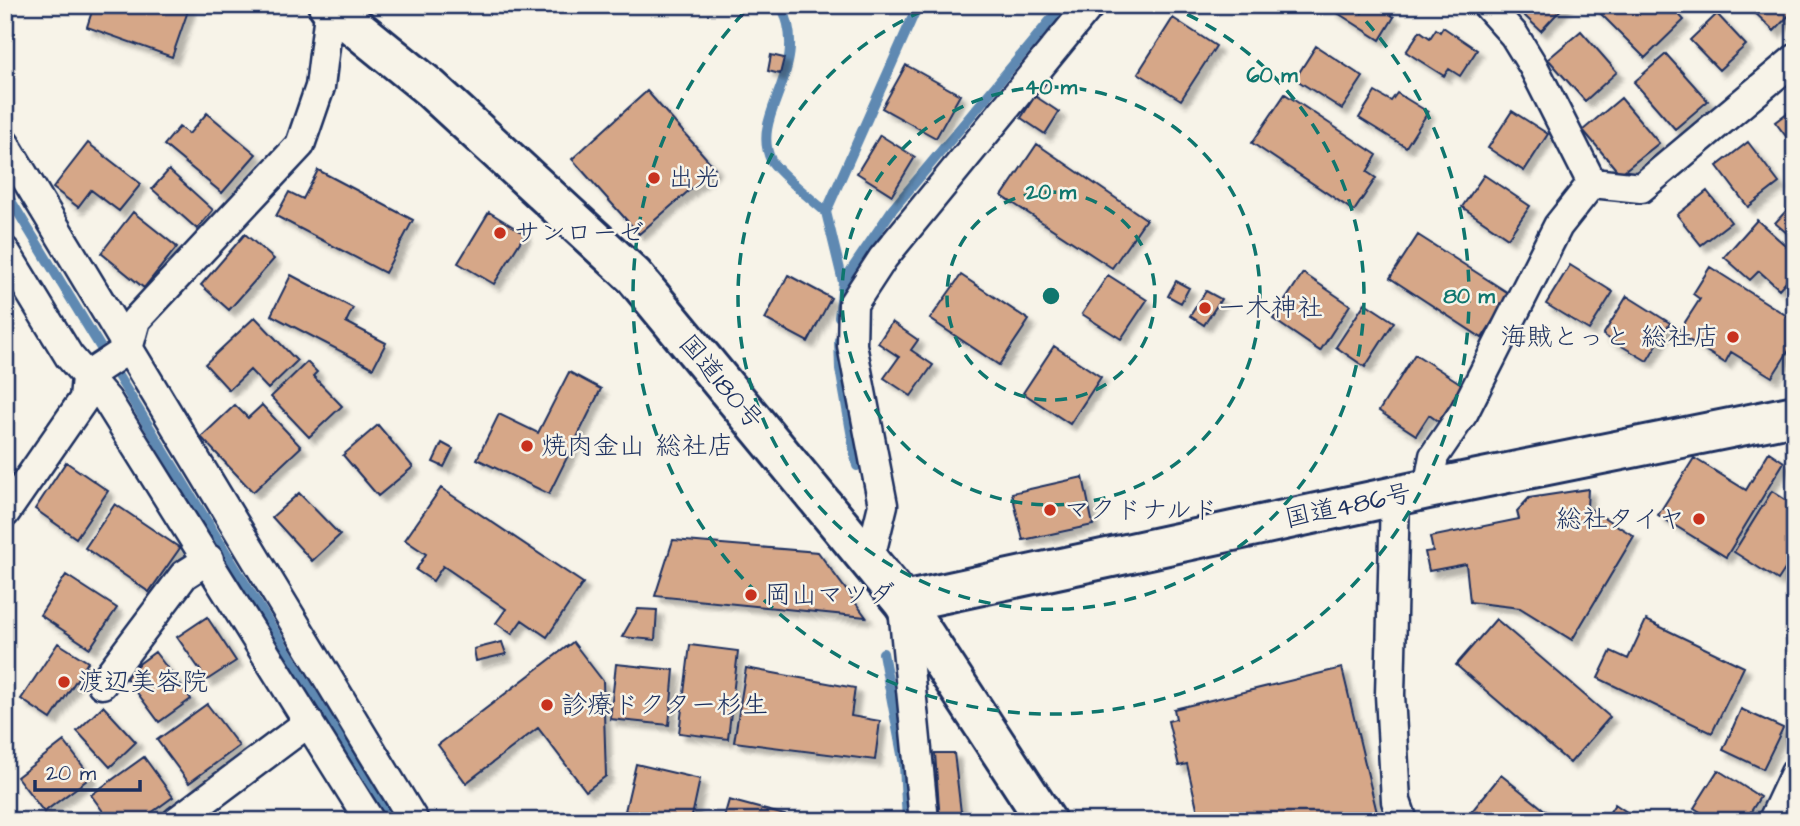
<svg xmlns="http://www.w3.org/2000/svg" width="1800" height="826" font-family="'Architects Daughter','Klee One',sans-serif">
	<defs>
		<filter id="shadow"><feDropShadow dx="6" dy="6" stdDeviation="2" flood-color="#0004"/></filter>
	</defs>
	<rect width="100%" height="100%" fill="#f7f3e8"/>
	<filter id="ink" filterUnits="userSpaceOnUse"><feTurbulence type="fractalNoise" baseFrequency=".0143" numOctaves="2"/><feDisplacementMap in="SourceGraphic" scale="14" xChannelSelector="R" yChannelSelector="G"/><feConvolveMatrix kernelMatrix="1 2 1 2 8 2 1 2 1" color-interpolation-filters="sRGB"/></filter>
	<g filter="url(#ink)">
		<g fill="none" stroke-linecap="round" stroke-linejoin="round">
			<path stroke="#5e89b2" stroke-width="10" d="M781,5C813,70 749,114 771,160C776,171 815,202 826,212
				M5,191L390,821
				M843,282L826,212L918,5
				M839,317L843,282L892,210L1063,5
				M839,340L840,369L857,466
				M883,653L904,765L907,821"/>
		</g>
		<path fill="#d6a788" stroke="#1b2f5e" stroke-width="2" filter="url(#shadow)" d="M94,5H190L172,57L87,27Z
			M1336,5H1377L1394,17L1380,40L1333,10Z
			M1513,5H1565L1541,31Z
			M1598,5H1670L1684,20L1645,58L1595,8Z
			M1747,5H1795V9L1774,31Z
			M1717,14L1746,45L1719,70L1690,40Z
			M1173,18L1216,46L1181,100L1138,73Z
			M1443,27L1477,50L1460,76L1449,69L1444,76L1406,52L1420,31L1430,38L1436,29L1440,32Z
			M1581,31L1617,72L1585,101L1548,59Z
			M1316,46L1363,77L1342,109L1295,79Z
			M1666,54L1708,101L1675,129L1634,82Z
			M771,55L784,58L780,74L768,71Z
			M906,65L960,95L936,138L882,108Z
			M647,91L715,168L639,234L572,159Z
			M1375,92L1391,101L1397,93L1428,112L1406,147L1359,118Z
			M1285,94L1377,155L1367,172L1376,178L1354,211L1252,143Z
			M1035,96L1059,112L1045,134L1021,118Z
			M1621,98L1659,143L1620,174L1583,130Z
			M1795,107V148L1775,122Z
			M1512,111L1548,134L1524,171L1488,148Z
			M207,113L256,154L222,193L164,145L179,127L189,134Z
			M880,135L915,157L892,195L857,173Z
			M1748,142L1779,183L1748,207L1717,166Z
			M88,143L141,184L119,211L91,190L78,207L53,188Z
			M1037,144L1146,219L1112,268L1002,196Z
			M169,170L213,210L197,229L152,189Z
			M318,170L413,220L385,273L276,216L289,192L303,199Z
			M1484,175L1530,206L1508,238L1462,207Z
			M1707,191L1731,222L1701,245L1677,215Z
			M1795,201V240L1775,223Z
			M133,212L177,247L144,288L101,253Z
			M489,212L525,234L494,284L458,263Z
			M1757,220L1795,254V271L1779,289L1759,271L1750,280L1724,257Z
			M245,234L274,259L229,310L201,285Z
			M1418,235L1510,294L1482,338L1390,278Z
			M1570,265L1613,292L1589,330L1546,304Z
			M1710,267L1795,321V341L1772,377L1731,352L1725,363L1678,333L1700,299L1693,294Z
			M1303,273L1350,305L1320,351L1273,319Z
			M291,275L353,308L346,322L386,343L373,368L271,315Z
			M788,275L831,298L808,342L765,319Z
			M961,275L1029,320L999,365L930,319Z
			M1108,275L1147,300L1121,339L1082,314Z
			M1176,281L1189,288L1181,303L1168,296Z
			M1206,291L1221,299L1204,325L1190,316Z
			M1627,296L1670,323L1647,361L1603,335Z
			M1365,303L1394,322L1365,367L1336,347Z
			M255,317L297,361L268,389L250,370L229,390L205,364Z
			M892,322L918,340L911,350L933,365L911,396L884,378L899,357L878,343Z
			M1054,346L1101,377L1070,424L1023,393Z
			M1415,354L1463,385L1439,422L1429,415L1416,435L1379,411Z
			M307,362L317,372L313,376L342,406L309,437L271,397Z
			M569,372L601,389L549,494L477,459L499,414L538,433Z
			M235,405L248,418L262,405L301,447L253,492L201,437Z
			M378,425L413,467L378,496L343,455Z
			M442,443L453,449L444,467L433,462Z
			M1769,452L1784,462L1726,557L1658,515L1694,458L1746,490Z
			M66,462L108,491L76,538L35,509Z
			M1083,477L1093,525L1023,540L1012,493Z
			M441,488L583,583L547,637L522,620L512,634L496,623L506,609L443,566L433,581L416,570L426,554L405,540Z
			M1588,489L1587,507L1634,536L1572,640L1520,608L1470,602L1466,564L1429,571L1425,552L1433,551L1430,537L1519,519L1517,511L1529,498Z
			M1772,491L1795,506V554L1778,580L1734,552Z
			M299,493L340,535L312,561L272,517Z
			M115,504L180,548L149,592L85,548Z
			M673,540L818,552L866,617L655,596Z
			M66,575L117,608L90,648L40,615Z
			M638,609L657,610L655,640L622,637Z
			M207,617L236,661L207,680L177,637Z
			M1496,619L1610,717L1570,763L1456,665Z
			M1646,620L1744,667L1712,733L1598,678L1611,651L1628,659Z
			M502,642L506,654L476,661L474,649Z
			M573,642L603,681L606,776L586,791L538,728L466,783L438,745Z
			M58,643L88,662L51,719L21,699Z
			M690,645L738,651L728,739L679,733Z
			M155,652L191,699L159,722L124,675Z
			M616,664L674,670L669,725L610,719Z
			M746,668L855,688L851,716L880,721L875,760L734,742Z
			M1342,668L1379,821H1200L1187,764L1179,766L1168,721L1176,719L1174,709Z
			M207,704L239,746L189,783L157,740Z
			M103,706L136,742L110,767L77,731Z
			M1741,709L1783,728L1763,769L1723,750Z
			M64,741L91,777L44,812L17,777Z
			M935,753H954L962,821H940Z
			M144,757L173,797L140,821H110L91,795Z
			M636,764L700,779L691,821H669L625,811Z
			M1718,770L1760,797L1745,821H1715L1694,808Z
			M1501,775L1547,812L1540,821H1464Z
			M729,800L807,821H723Z
			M1615,804L1640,821H1604Z"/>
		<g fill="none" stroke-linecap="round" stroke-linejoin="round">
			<g stroke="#1b2f5e" stroke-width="33">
				<path id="minor" d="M5,144L414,821
					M1592,183L1641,188L1795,59
					M5,251L69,356L107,400L370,821
					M86,377L128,349L136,320L300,145L320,87L330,5
					M1428,489L1434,456L1464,412L1558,226L1592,183L1533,66L1514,35L1487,5
					M1395,496L1390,695L1396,801L1403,821
					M5,513L84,399L86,377
					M869,562L883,505L852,345L853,304L883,258L1090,5
					M903,608L924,821
					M102,684L184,575L209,559
					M1774,818L1795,773
					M177,821L309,722"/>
			</g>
			<g stroke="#1b2f5e" stroke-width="44">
				<path id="trunk" d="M328,5L429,87L634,276L903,602L1046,821
					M903,602L1428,489L1795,415"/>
			</g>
			<use href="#minor" stroke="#f7f3e8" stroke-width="28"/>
			<use href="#trunk" stroke="#f7f3e8" stroke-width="38"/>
		</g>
	</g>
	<g fill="none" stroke="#0f766e" stroke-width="3.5" stroke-dasharray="12 9">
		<circle cx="1051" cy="296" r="104"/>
		<circle cx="1051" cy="296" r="209"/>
		<path d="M1168 6A313 313 0 1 1 934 6"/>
		<path d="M1352 6A418 418 0 1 1 750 6"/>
	</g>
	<g fill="#c8321e" stroke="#f7f3e8" stroke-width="2.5">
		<circle cx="654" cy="178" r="7"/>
		<circle cx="500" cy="233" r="7"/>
		<circle cx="1205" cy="308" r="7"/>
		<circle cx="1733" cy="337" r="7"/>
		<circle cx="527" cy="446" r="7"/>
		<circle cx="1050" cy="510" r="7"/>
		<circle cx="1699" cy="519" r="7"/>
		<circle cx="751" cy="595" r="7"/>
		<circle cx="64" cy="682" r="7"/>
		<circle cx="547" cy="705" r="7"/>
	</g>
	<g text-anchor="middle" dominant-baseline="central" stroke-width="5" stroke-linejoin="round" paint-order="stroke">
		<g font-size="26" fill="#1b2f5e" stroke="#f7f3e8" text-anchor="start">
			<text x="668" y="178">出光</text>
			<text x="514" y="233">サンローゼ</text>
			<text x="1219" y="308">一木神社</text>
			<text x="1719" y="337" text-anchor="end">海賊とっと 総社店</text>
			<text x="541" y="446">焼肉金山 総社店</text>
			<text x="1064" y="510">マクドナルド</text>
			<text x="1685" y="519" text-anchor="end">総社タイヤ</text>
			<text x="765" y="595">岡山マツダ</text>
			<text x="78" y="682">渡辺美容院</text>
			<text x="561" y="705">診療ドクター杉生</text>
		</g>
		<g font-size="26" fill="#1b2f5e" stroke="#f7f3e8">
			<text transform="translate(721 382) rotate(50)">国道180号</text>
			<text transform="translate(1348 506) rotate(-12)">国道486号</text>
		</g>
	</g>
	<circle cx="1051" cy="296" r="10" fill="#0f766e" stroke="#f7f3e8" stroke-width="3.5"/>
	<g font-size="21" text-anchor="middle" font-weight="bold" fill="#0f766e" stroke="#f7f3e8" stroke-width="5" stroke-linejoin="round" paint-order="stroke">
		<text x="1272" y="82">60 m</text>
		<text x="1051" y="94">40 m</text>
		<text x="1051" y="199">20 m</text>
		<text x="1469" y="303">80 m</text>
	</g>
	<rect width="1800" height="826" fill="none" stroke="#f7f3e8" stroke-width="28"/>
	<rect x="14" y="14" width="1772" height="798" fill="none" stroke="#1b2f5e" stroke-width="2.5" filter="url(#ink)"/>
	<path d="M35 780v10h105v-10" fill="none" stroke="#1b2f5e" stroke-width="3.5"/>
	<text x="46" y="780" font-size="21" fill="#1b2f5e" stroke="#f7f3e8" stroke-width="5" paint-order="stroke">20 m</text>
</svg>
